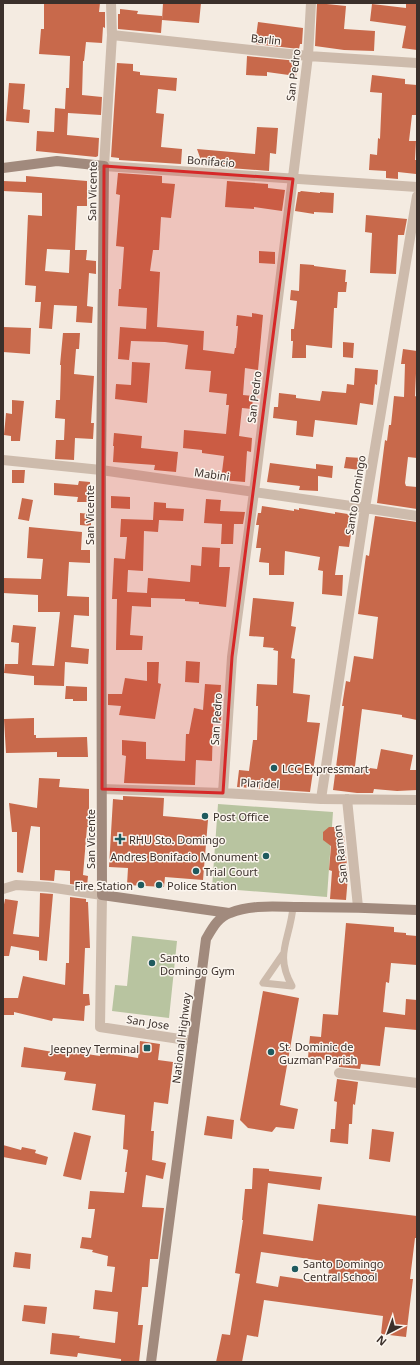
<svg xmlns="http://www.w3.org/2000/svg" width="420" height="1365" font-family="'Noto Sans',sans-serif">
	<rect width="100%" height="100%" fill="#f4ebe1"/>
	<path fill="#b8c4a0" d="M218,804L333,812L327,897L212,888Z
		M132,936L177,941L169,1018L112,1011L115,985L127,986Z"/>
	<path fill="#c8694b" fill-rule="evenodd" d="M44,3H100L99,12H105V28L103,27L102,43L86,42L84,61H83L82,95L102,97L101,115L68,113L67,135L99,138L98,156L96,157L36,151L37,131L54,132L55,108L65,109L66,88H69L70,56L39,54L41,29H44Z
		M163,3H201L199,23L162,20L161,33L118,29V14H120V9L138,11L137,14L162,16V20Z
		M317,3L346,6L344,29L375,31L374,51L344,50L315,46Z
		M406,3H417V50L402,48L406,26L370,21L372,4L406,8Z
		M258,22L303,28L302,44H300L299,49L255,44Z
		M247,56L298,61L296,76L267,72V76L246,75Z
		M117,63L133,64V71L140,72V75L177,78L176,91L158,89L156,113L164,114L161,147L182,149L181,164L119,160V158L111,157Z
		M372,75L405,79V84L417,85V115H412L409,141H416L415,160H417L416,174L398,172V179L386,178V171L369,170L370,154L377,155L378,138L380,139L382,93L370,92Z
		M9,83L25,84L23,109L30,110L29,123L6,121Z
		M257,127L278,128L276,154L270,153L269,171L203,166L197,149L255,154Z
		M118,173L162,176V183L175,184L171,218L161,217L159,250H153L150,271L160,272L157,327L204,331L203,350L234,354L235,348H236L238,326H236L237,315L252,317V313L263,315L258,370L245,368L243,395L253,396L252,409L242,408L239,436L252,438L251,452L247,451L245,482L221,480L224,456L202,453V450L183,448L184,430L226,434L229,405H226L227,394L209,392L211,371L185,369L188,345L165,342L131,341L129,360L118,359L120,327L146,329L147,308L118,306L119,289H121L124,247L116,246L120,195L116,194Z
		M26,176L87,181V206H77L75,250H87L86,260L96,261V274L89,273L87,306L93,307L92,323L76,322L77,306L54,305L52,329L39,328L41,302H35L36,286L25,285L28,215L42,216V193L3,191V181L26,182ZM47,249L70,250L69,273L45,271Z
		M227,181L268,184V188L285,190L282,211L254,207V209L225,207Z
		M301,191L320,193V192L334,193L333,213L314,212V214L295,211L298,192H300Z
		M366,215L407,219L404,235H398L396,274L370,273L372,233L365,232Z
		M259,251L275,252V264L259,263Z
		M300,264L314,265V266L346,270L345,282H347L346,292H338L337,308H334L332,348L306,345V358H292L293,341H291V329H294L297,301L290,300L291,290L299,291Z
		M3,327L31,328L30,354L3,352Z
		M63,333H80L79,349H76L74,374L94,376L91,423H94L93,439L75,438L74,460L55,459L56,440H64L65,419L55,418L56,400H60L61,365H60Z
		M343,342L354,343L353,358L343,357Z
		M403,349L417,351L415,396L417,397V458L408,457L405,483L406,486L417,487V509L377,503L385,440L387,441L389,425H391L394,396L404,397L405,364H401Z
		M132,362L150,363L147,403L115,399L116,384L131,385Z
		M355,368L378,370L377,385L375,384L373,405L360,403L357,425L315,420L313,437L296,435L297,421L273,418L274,407H278L279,393L296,395V398L320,401L322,391L346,393L347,384L354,385Z
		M12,400L24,401L20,441H11V436L4,435L6,413L12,414Z
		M114,433L142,436L141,448L178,452L176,472L154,470L155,465L113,462L114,446H113Z
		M346,457L362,458L360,470L344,468Z
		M270,463L316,469V464L333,466L332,478L318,476V491L299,490L300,486L267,482Z
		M12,470H25L24,483H12Z
		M79,481L90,482L89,502H77L78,497L54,495V483L78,485Z
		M111,496L130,497V509L111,508Z
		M22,498L33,500L29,521L18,519Z
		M206,499L221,500L220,511L245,512L243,524H234L233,544H221L222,524L204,523Z
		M154,502L166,503V508L184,509L183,521L159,520L158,532L144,531L143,571L128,570L127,592L147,593L148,578L190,582L191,565L201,566L202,547L220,548L219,567H230L226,607L199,604V602L185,601V599L151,598V607L132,606L130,635L143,636L142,650H116L117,599H112L114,558L125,559L127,537H120L121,519L153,520Z
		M262,506L294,511V509L299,510V508L335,514V512L354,515L349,547L339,546L335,575H343L342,596L322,594L323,571L318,570L320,557L285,551L284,575H269V563L259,562L261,548H256L259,525H256L258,513H261Z
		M80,513L91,514V526L80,525Z
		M375,516L417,522V720L402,717V715L362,709L355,766L377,769L381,749L413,755L410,770H417V790L397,791L374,789L373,793H357L333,790L344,706H342L346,681L350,682L354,656L373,659L378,617L358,614L366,555L369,556Z
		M29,527L82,532L81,550H90V563L69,562L67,596L89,597V616L74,615L71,647L89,649L88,664L65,662L64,686L34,685V676L4,673L5,664H18L19,643L11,642L13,625L36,627L32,665L54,666L60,612H38V595L3,593V578L41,579L43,559L27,558Z
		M253,598L294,602L291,626L296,627L291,658L295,659L293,693L310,695L307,722L320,723L310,792L237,787L239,770L249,771L253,740H257L258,706H256L257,684L277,685L278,651L273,650L274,648L263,647L264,637L249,636Z
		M186,661L200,662L199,683L185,682Z
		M147,662H159L158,683L161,684L155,719L119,715L121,706L108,705V694H122L125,678L147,681Z
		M205,684L221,685L219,712L222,713L221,718V724L213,723L212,761L196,760L195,785L124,783L126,756L122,755V740L146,742V759L185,761L186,734H189L194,708L203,710Z
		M66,686L87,687V701H73V699H65Z
		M34,718V735H36V738L87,737L88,757H57V752L6,753L4,719Z
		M39,778L60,779L59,787L89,789V827H87L83,875L88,876L87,886L70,884V871L55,870L54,881L40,880V827L31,826L23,873L17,872V832H12L9,803L37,808Z
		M123,796L164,798L163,816L208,820L203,880L165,877L164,887L127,885L128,868L109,867L113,799L123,800Z
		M329,827H336L344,836L348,876L346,900L330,899L332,871L329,870L331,846L323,840V832Z
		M40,893L53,894L47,961L39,960V951L11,946L9,956H3V910L5,899L18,901L13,934L39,937Z
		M70,897L86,899V902H88L90,948H85L83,994H89L90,1005L85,1006L84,1021L53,1018L52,1021L14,1012V1015H3V998H18L23,976L65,985L66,963H69Z
		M346,923L394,927V932L406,933V935L417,936V965L391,963L389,983L386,982L383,1012L405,1015L406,999L417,1000V1030L385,1027L380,1066L361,1064L360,1069L339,1067V1061L308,1058L310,1036L321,1037L323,1014L338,1015Z
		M263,991L299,998L280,1105L298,1109L294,1129L276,1127L272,1132L248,1128L240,1120Z
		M140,1041L160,1044L158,1060L173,1062L168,1104L154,1102L151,1131H154L152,1160L166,1163L163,1179L146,1175L142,1207L164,1208L158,1259H150L148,1287H142L138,1325H143L139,1362H121V1359L78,1353L77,1357L50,1354L52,1333L80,1336L79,1338L115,1343L118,1312L93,1309L95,1290L112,1292L115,1267L107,1266L108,1256L92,1252L93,1250L80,1248L82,1237L91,1238L95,1209H88L90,1191L124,1193L127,1172H125L128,1150L123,1149L125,1115L92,1110L96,1084L64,1080L66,1072L21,1067L24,1047L53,1052L68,1053L67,1051L100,1056L101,1052L138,1058Z
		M337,1079L358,1082L355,1105L353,1104L352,1124H349L348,1144L330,1142L331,1129H335L337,1102L334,1101Z
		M207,1116L234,1120L232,1139L204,1135Z
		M372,1129L394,1132L390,1162L369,1159Z
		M74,1132L91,1136L81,1180L63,1176Z
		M3,1145L21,1150L22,1147L36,1150L35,1153L48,1157L46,1165L3,1157Z
		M253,1168L269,1169V1171L322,1177L320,1190L268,1183L263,1234L313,1241L318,1204L417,1216V1238H415L410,1279H413L406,1337L381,1334L383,1316L264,1300L258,1337L247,1335L242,1362H216L222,1334L230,1335L240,1274L235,1273L243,1220H242L245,1189H252ZM261,1252L330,1262L327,1283L280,1276L278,1287L256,1283Z
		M15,1252L31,1254L30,1269L13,1267Z
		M24,1305L47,1307L45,1324L22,1321Z"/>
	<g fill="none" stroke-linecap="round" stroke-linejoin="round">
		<path stroke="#cdbbac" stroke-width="7" d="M283,954L263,983L292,986C274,954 290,940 293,907"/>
		<path stroke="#cdbbac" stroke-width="10" d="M112,35L308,56L417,63
			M104,166L417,187
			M3,460L101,470L365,508L417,516
			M102,789L223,793L321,799L417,800
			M223,793L232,657L254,492L308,56L311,3
			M321,799L365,508L417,196
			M347,799L358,907
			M3,889L16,885L48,887L102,895L100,1027L193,1041
			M339,1073L417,1083"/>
		<path stroke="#cdbbac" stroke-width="10" d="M104,166L112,35L111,3"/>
		<path stroke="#a18a7d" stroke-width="10" d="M3,168L57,161L104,166L101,470L102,895L229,913
			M151,1362L206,939C212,929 218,917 230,913C252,904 277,907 300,907C339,907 378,908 417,910"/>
	</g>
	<path fill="#d62828" fill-opacity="0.2" stroke="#d62828" stroke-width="3" stroke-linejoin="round" d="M104,166L293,179L232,657L223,793L102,789Z"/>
	<g fill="#1f5a5e" stroke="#fbf5ee" stroke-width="1.5">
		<circle cx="274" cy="768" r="4"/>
		<circle cx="205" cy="816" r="4"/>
		<path d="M118 833h4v4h4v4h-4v4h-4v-4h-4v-4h4z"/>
		<circle cx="266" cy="856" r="4"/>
		<circle cx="196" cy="871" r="4"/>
		<circle cx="141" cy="885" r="4"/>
		<circle cx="159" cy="885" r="4"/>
		<circle cx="152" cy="963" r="4"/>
		<rect x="143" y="1044" width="8" height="8" rx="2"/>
		<circle cx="271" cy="1052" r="4"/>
		<circle cx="295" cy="1269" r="4"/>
	</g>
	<g text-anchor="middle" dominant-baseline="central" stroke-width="3" stroke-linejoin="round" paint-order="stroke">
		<g font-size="11" fill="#3b302b" stroke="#fbf5ee">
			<text transform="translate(266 39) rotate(6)">Barlin</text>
			<text transform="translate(293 75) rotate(-83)">San Pedro</text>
			<text transform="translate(211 161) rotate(4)">Bonifacio</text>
			<text transform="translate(92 191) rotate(-89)">San Vicente</text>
			<text transform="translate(254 397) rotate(-83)">San Pedro</text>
			<text transform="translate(212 474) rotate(8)">Mabini</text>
			<text transform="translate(355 495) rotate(-81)">Santo Domingo</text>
			<text transform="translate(89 515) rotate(-90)">San Vicente</text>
			<text transform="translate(216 719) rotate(-86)">San Pedro</text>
			<text transform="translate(260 783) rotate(3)">Plaridel</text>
			<text transform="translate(90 839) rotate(-90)">San Vicente</text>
			<text transform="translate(340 854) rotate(-96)">San Ramon</text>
			<text transform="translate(148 1022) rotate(9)">San Jose</text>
			<text transform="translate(181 1038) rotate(-83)">National Highway</text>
		</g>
		<g font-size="11" fill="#3b302b" stroke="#fbf5ee" text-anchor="start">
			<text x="282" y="768">LCC Expressmart</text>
			<text x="213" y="816">Post Office</text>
			<text x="129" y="839">RHU Sto. Domingo</text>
			<text x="258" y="856" text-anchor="end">Andres Bonifacio Monument</text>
			<text x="204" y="871">Trial Court</text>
			<text x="133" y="885" text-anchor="end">Fire Station</text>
			<text x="167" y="885">Police Station</text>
			<text x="160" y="957">Santo<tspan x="160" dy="13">Domingo Gym</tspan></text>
			<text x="279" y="1046">St. Dominic de<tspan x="279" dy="13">Guzman Parish</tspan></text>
			<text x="139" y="1048" text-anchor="end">Jeepney Terminal</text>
			<text x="303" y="1263">Santo Domingo<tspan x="303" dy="13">Central School</tspan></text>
		</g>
	</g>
	<rect width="420" height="1365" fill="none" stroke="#3b302b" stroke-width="8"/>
	<g transform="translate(388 1333) rotate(221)" stroke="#fbf5ee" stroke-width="3" paint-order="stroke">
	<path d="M0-3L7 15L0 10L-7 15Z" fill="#3b302b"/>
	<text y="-6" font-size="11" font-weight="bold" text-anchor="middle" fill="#3b302b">N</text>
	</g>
</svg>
